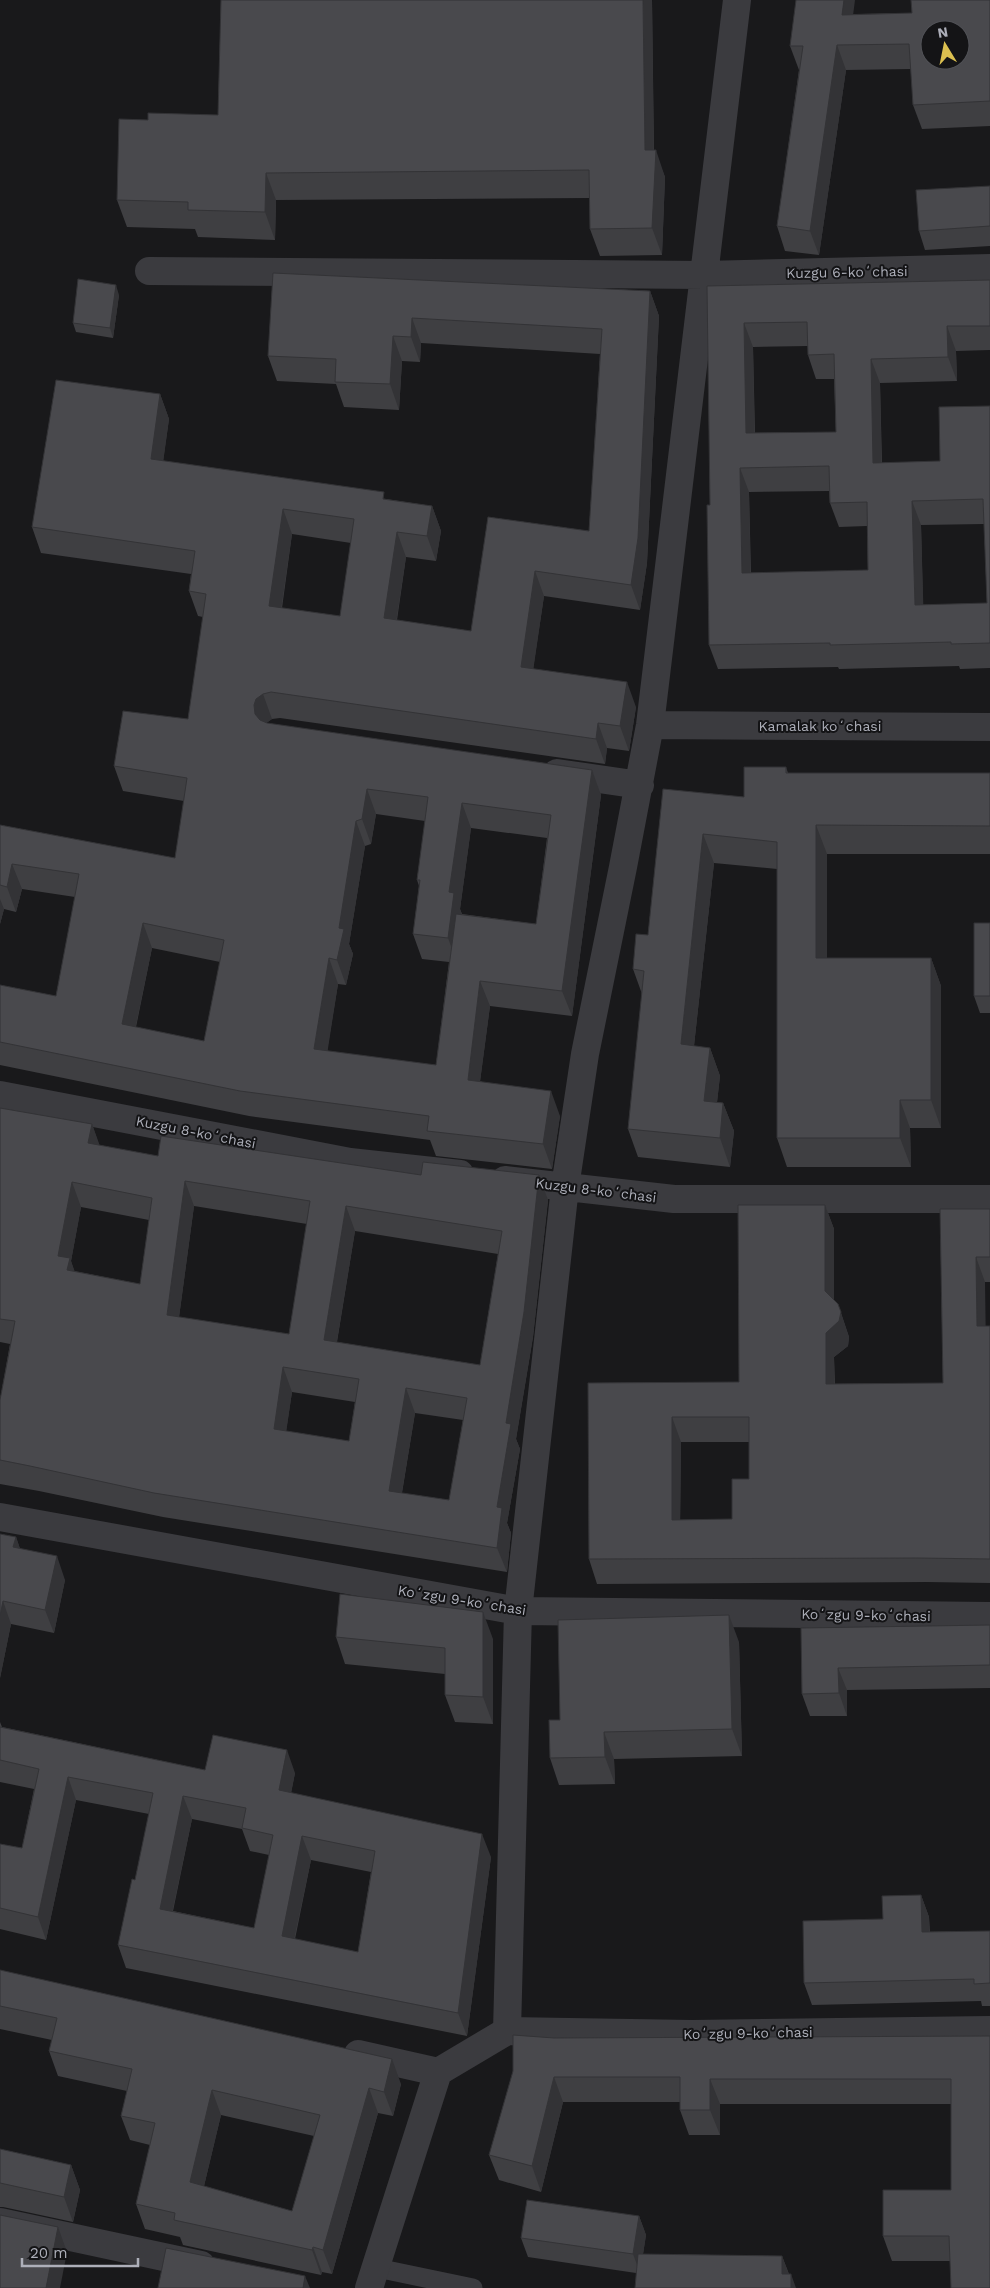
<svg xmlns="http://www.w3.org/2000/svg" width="990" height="2288" font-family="'Work Sans',sans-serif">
	<rect width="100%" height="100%" fill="#19191b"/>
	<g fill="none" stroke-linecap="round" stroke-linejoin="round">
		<path stroke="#3b3b3f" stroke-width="19" d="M377,2268L473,2288"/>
		<path stroke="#3b3b3f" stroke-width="28" d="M149,271L705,275L990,268
			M650,725L990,727
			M557,773L640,785
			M0,1095L350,1162L460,1174
			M505,1180L674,1199H990
			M0,1517L518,1611L990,1616
			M507,2031L692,2034L990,2030
			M358,2054L438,2072
			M0,2222L201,2265
			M369,2288L438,2072L507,2031L518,1611L565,1187L585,1054L623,867L650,725L737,0"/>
	</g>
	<path fill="#3f3f42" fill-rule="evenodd" d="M221,0H652L654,150L665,177L662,255L600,256L590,229V198L276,200L275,240L198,237L195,229L127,227L117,200L148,120L218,115Z
		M990,0V126L922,129L913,105L911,69L846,70L819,255L785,251L777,226L799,70L790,46L854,14L912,13Z
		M990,186V246L925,250L919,231Z
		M273,273L650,291L659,316L647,563L640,610L544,596L533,669L636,707L629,751L607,748L605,764L280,718L272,719L266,723L592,770L601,795L572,1016L490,1006L480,1081L560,1116L552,1169L436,1156L430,1140L249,1116L0,1065V985L56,996L75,897L22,889L16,912L4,909L0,924V825L175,858L184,801L123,791L114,766L188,719L203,617L198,616L189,591L191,574L41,553L32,527L160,394L169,419L163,461L386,499L432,506L441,531L436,561L406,557L397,620L471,631L488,517L589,531L600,354L421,343L420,362L402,361L399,410L344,407L336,384L277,381L268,356ZM292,534L351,543L340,616L282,608ZM376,814L425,821L417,880L419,886L413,934L422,959L449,962L436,1065L327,1051L338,984L346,985L353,954L349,944L365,846L371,844ZM471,828L547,838L536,924L462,914L460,909ZM152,948L220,962L204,1041L136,1027Z
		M990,280V350L956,351L957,381L880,383L882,463L940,461L990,406V668L960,669L959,666L839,669L838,667L718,669L709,645L710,505L707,286ZM808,346V355L816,379H834L836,432L755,433L753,347ZM829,491L830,503L839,527L867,526L868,570L751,573L749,492ZM984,524L987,603L923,605L921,525Z
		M119,295L113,338L76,332L73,323Z
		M786,767L788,773H990V854H827V958H931L941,986V1128H910L911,1167H787L777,1138V869L714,863L694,1046L710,1048L720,1076L717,1102L723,1103L734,1131L730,1167L638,1157L628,1129L642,994L633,969L648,935L663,789L744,797Z
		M990,923V1013H980L974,996Z
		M0,1108L92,1124L99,1145L158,1156L421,1175H539L548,1200L533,1337L516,1439L520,1449L507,1523L511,1533L507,1572L163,1517L39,1491L0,1484V1400L10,1344L0,1342ZM194,1206L307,1224L289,1334L179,1317ZM81,1207L149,1220L140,1284L74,1271L71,1261ZM355,1231L498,1254L480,1365L337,1342ZM292,1392L355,1402L349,1441L286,1431ZM415,1413L463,1420L449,1500L402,1493Z
		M825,1205L834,1229V1300L838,1304L849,1337L848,1346L834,1357L835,1384L943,1383L940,1209H990V1282H985V1326H990V1583L927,1582L597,1584L589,1559L588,1383L739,1382ZM681,1442H749V1479L732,1519L680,1520Z
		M0,1534L16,1537L20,1549L65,1580L54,1633L11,1624L0,1678Z
		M990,1625V1688L847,1690V1716H810L802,1694L801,1628Z
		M336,1637L493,1639V1724L455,1722L445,1695V1674L345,1664Z
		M739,1642L742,1756L614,1759L615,1784L559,1785L550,1758L560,1720Z
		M0,1722L2,1727L205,1770L295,1773L291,1793L491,1857L467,2036L126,1968L118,1945L135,1880L149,1814L76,1800L46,1940L0,1929V1844L22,1848L34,1789L0,1782ZM192,1819L242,1829L250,1851L269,1855L254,1928L173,1911ZM311,1860L371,1872L358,1952L295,1939Z
		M921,1895L929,1917L930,1932L990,1931V2006H982L981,2001L812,2005L804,1983L883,1919Z
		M0,1970L401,2084L393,2116L378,2113L332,2274L322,2272L321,2275L183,2245L180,2237L145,2229L136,2204L150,2145L130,2140L121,2116L127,2091L58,2076L49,2051L52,2040L0,2029ZM221,2115L314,2136L292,2211L204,2186Z
		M990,2036L950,2261H892L883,2236L951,2190V2104H720V2135H689L680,2110V2102H563L541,2192L499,2180L489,2155L554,2038Z
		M0,2149L71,2165L80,2190L73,2222L3,2207H0Z
		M639,2216L646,2235L643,2254L782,2256L789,2274L636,2273L528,2257L521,2238Z"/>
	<path fill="#333336" d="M643,0H652L654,174L656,150L665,177L662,255L652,228L645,150Z
		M844,0H855L850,39L842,15Z
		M837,45L846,70L819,255L810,231Z
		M266,173L276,200L275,240L265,212Z
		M116,285L119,295L113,338L110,328Z
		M650,291L659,316L647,563L640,610L631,585Z
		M412,318L421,343L420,362L411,337Z
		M744,323L753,347L755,458L746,433Z
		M947,326L956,351L957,381L948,357Z
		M393,336L402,361L399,410L390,384Z
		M871,359L880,383L882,487L873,463Z
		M160,394L169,419L160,485L151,459Z
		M740,468L749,492L751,598L742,573Z
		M912,501L921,525L924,629L915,605Z
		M432,506L441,531L436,561L427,536Z
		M283,509L292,534L278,631L269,606Z
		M397,532L406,557L393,643L384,618Z
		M535,571L544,596L530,692L521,667Z
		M627,682L636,707L629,751L620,726Z
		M263,694L272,719L265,724L263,730L255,714L254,705L256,699Z
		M598,723L607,748L605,764L596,739Z
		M592,770L601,795L572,1016L562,991Z
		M367,789L376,814L371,844L362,819Z
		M462,803L471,828L460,909L463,918L457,963L448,938L449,892Z
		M356,821L365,846L349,944L353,954L346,985L337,960L339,928Z
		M816,825L827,854V987L816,958Z
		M703,834L714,863L691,1073L681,1044Z
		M12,864L22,889L16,912L7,887Z
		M0,899L4,909L0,924Z
		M143,923L152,948L131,1049L122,1024Z
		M329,958L338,984L324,1074L314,1049Z
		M931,958L941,986V1128L931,1100Z
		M480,981L490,1006L477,1105L468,1080Z
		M710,1048L720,1076L714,1129L704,1101Z
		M551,1091L560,1116L552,1169L543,1144Z
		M900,1100L910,1128L911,1167L900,1138Z
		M723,1103L734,1131L730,1167L720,1138Z
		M92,1124L101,1149L88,1143Z
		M539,1175L548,1200L533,1337L516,1439L520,1449L507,1523L511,1533L507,1572L497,1548V1507L506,1423Z
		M185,1181L194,1206L176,1340L167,1315Z
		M72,1182L81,1207L71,1261L79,1283L76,1295L58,1256Z
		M825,1205L834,1229V1316L825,1291Z
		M346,1206L355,1231L333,1365L324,1340Z
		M976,1257L985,1282L986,1350L977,1326Z
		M838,1304L849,1337L848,1346L834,1357L835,1408L826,1384V1333Z
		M283,1367L292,1392L283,1454L274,1429Z
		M406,1388L415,1413L398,1516L389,1491Z
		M672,1417L681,1442L680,1544L672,1520Z
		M16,1537L24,1560L13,1547Z
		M57,1556L65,1580L54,1633L45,1610Z
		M3,1601L11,1624L0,1678V1616Z
		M483,1612L493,1639V1724L483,1697Z
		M729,1615L739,1642L742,1756L732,1729Z
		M838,1668L847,1690V1716L839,1693Z
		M604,1732L614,1759L615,1784L605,1757Z
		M287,1750L295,1773L287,1813L279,1790Z
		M68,1777L76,1800L46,1940L38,1917Z
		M183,1796L192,1819L168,1932L160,1909Z
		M482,1834L491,1857L467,2036L458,2013Z
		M302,1836L311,1860L290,1959L282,1936Z
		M921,1895L929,1917L930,1954L922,1932Z
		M392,2059L401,2084L393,2116L384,2092Z
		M554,2077L563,2102L541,2192L532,2166Z
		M710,2079L720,2104V2135L710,2110Z
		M369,2088L378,2113L332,2274L323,2250Z
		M212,2090L221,2115L199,2207L190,2182Z
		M71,2165L80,2190L73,2222L64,2197Z
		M639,2216L646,2235L640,2273L633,2254Z
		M58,2227L67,2252L60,2288H46Z
		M313,2247L322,2272L321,2275L312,2250Z
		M782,2256L791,2280V2274L796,2288H787L782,2274Z
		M305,2276L310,2288H303Z"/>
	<path fill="#49494d" stroke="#333336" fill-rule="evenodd" d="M221,0H643L645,150H656L652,228L590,229L589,170L266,173L265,212L188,210V202L117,200L119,119L148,120V113L218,115Z
		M796,0H844L842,15L912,13L911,0H990V101L913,105L909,44L837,45L810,231L777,226L803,46H790ZM930,30H960V60H930Z
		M990,186V226L919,231L916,190Z
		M273,273L650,291L638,538L631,585L535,571L521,667L627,682L620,726L598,723L596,739L271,692L263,694L256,699L254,705L255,714L260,720L267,723L592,770L562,991L480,981L468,1080L551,1091L543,1144L427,1131L429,1116L240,1091L0,1042V985L56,996L79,874L12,864L7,887L0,885V825L175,858L187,778L114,766L123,711L188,719L206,594L189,591L195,551L32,527L56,380L160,394L151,459L384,492L383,499L432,506L427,536L397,532L384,618L471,631L488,517L589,531L602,329L412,318L411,337L393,336L390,384L335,382L336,359L268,356ZM283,509L354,519L340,616L269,606ZM367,789L428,797L417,880H420L413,934L448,938L454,893L449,892L462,803L551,815L536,924L456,914L436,1065L314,1049L329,958L337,960L344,929L339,928L356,821L362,819ZM143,923L224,940L204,1041L122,1024Z
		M78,279L116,285L110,328L73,323Z
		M990,280V326H947L948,357L871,359L873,463L940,461L939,407L990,406V643L951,644V642L830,645V643L709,645L707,505H710L707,286ZM807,322L808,355L834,354L836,432L746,433L744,323ZM829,466L830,503L867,502L868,570L742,573L740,468ZM983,499L987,603L915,605L912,501Z
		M744,767H786V773H990V826L816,825V958H931V1100H900V1138H777V842L703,834L681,1044L710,1048L704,1101L723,1103L720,1138L628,1129L644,971L633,969L636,934L648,935L663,789L744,797Z
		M974,923H990V996H974Z
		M0,1108L92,1124L88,1143L158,1156L161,1136L421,1175L423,1162L539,1175L524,1312L506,1423L511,1424L497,1507L502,1508L497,1548L154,1493L30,1466L0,1460V1400L15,1321L0,1319ZM185,1181L310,1201L289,1334L167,1315ZM72,1182L152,1198L140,1284L67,1270L70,1258L58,1256ZM346,1206L502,1231L480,1365L324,1340ZM283,1367L359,1379L349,1441L274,1429ZM406,1388L467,1398L449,1500L389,1491Z
		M738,1205H825V1291L838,1304L841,1312L839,1321L826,1333V1384L943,1383L940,1209H990V1257H976L977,1326H990V1559L918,1558L589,1559L588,1383L739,1382ZM672,1417H749V1479H732V1519L672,1520Z
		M0,1534L16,1537L13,1547L57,1556L45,1610L3,1601L0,1616Z
		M340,1594L483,1612V1697L445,1695V1648L336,1637Z
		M729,1615L732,1729L604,1732L605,1757L550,1758L549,1720H560L558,1620Z
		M990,1625V1665L838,1668L839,1693L802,1694L801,1628Z
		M0,1727L205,1770L213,1735L287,1750L279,1790L482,1834L458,2013L118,1945L132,1879L135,1880L153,1793L68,1777L38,1917L0,1908V1844L22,1848L39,1769L0,1760ZM183,1796L246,1808L242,1828L273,1835L254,1928L160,1909ZM302,1836L375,1851L358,1952L282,1936Z
		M921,1895L922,1932L990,1931V1983L974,1984V1979L804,1983L803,1921L883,1919L882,1896Z
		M0,1970L392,2059L384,2092L369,2088L323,2250L313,2247L312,2250L174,2220L175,2213L136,2204L155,2123L121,2116L132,2069L49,2051L57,2018L0,2006ZM212,2090L320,2115L292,2211L190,2182Z
		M513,2035L554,2038L990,2036V2288H951L949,2236H883V2190H951V2079H710V2110H680V2077H554L532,2166L489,2155L513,2071Z
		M0,2149L71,2165L64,2197L0,2183Z
		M527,2200L639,2216L633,2254L521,2238Z
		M0,2215L58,2227L46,2288H0Z
		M166,2248L305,2276L303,2288H158Z
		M638,2254L782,2256V2274H791V2288H635Z"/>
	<g text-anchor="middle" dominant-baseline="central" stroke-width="4" stroke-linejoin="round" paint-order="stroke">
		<g font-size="14" fill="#adafb9" stroke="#141416">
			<text transform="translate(847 272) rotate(-1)">Kuzgu 6-koʻchasi</text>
			<text x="820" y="726">Kamalak koʻchasi</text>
			<text transform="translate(196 1132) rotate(11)">Kuzgu 8-koʻchasi</text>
			<text transform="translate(596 1190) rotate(7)">Kuzgu 8-koʻchasi</text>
			<text transform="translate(462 1600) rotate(9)">Koʻzgu 9-koʻchasi</text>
			<text transform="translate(866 1615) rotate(1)">Koʻzgu 9-koʻchasi</text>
			<text transform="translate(748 2033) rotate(-1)">Koʻzgu 9-koʻchasi</text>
		</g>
	</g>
	<g transform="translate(945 45) rotate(350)"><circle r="24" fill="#141416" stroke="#515257"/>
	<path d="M0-4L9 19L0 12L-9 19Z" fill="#dcc050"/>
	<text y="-8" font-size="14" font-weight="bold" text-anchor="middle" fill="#adafb9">N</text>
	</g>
	<path d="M22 2258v8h116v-8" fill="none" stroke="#adafb9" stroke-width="2.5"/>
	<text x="30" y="2258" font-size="15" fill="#adafb9" stroke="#141416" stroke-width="4" paint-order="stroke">20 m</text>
</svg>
